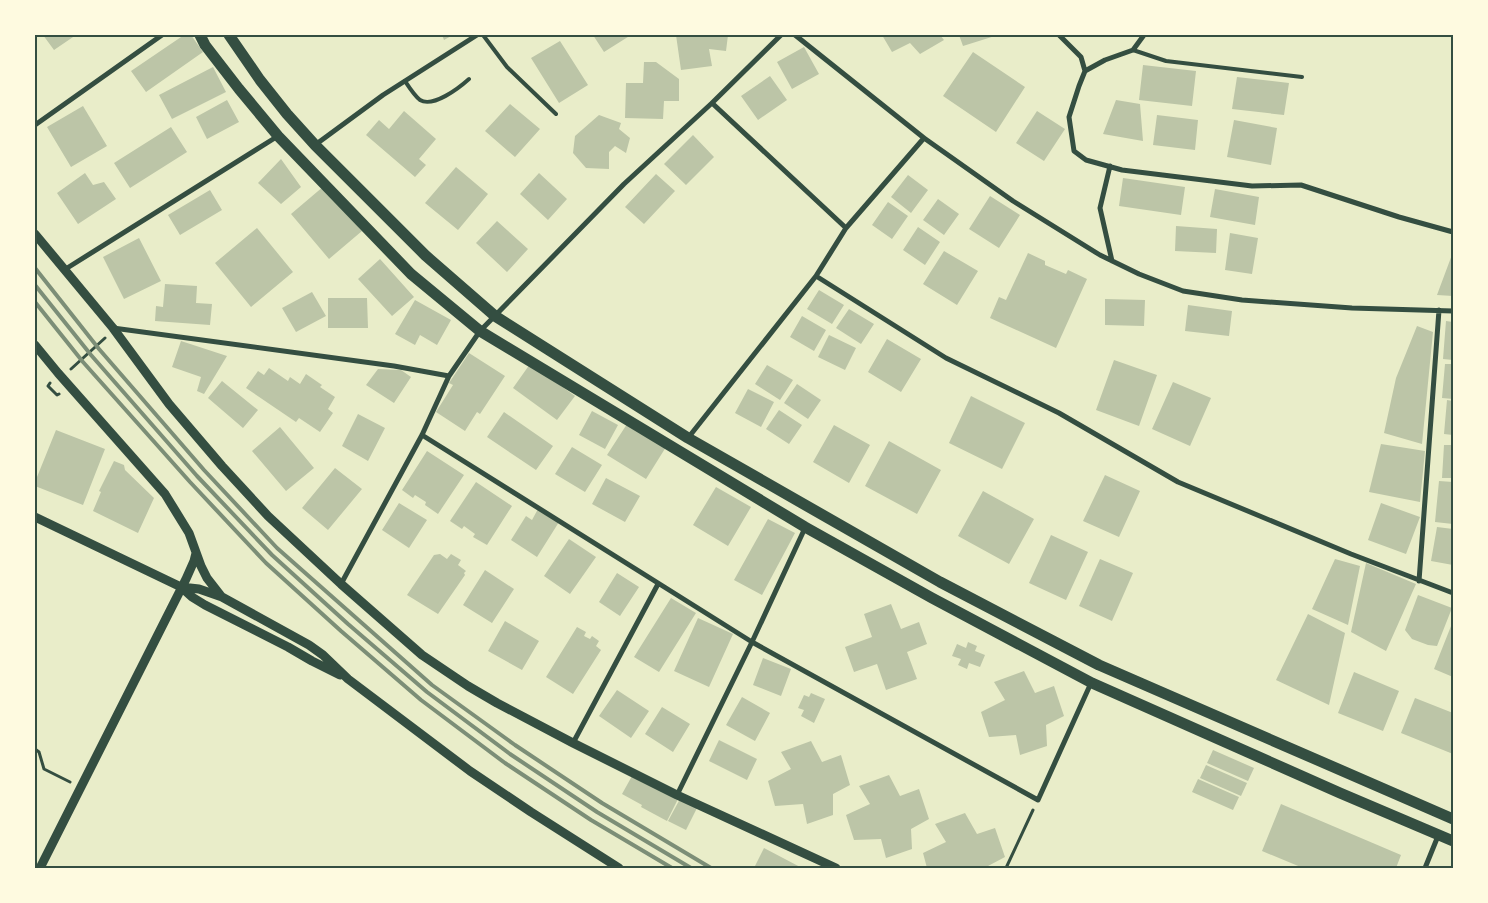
<svg xmlns="http://www.w3.org/2000/svg" width="1488" height="903" font-family="'IBM Plex Sans',sans-serif">
	<rect width="100%" height="100%" fill="#e9edc9"/>
	<path fill="#bcc5a7" d="M43,35H76L54,50Z
		M184,35H191L203,52L146,92L131,71Z
		M442,35H453L444,40Z
		M593,35H631L604,52Z
		M676,35L692,37L693,35H728L726,51L709,49L712,66L681,70Z
		M882,35H940L944,40L920,54L910,43L892,52Z
		M959,35H998L963,46Z
		M560,41L588,85L559,103L531,58Z
		M804,47L819,74L792,89L777,62Z
		M973,52L1025,87L996,132L943,96Z
		M644,62H656L679,79V101H664L663,119L625,118L626,83H643Z
		M1143,65L1196,71L1192,106L1139,100Z
		M213,67L226,92L172,119L159,95Z
		M770,76L787,100L758,120L741,96Z
		M1237,77L1289,83L1284,115L1232,109Z
		M227,100L239,122L207,139L196,117Z
		M1116,100L1140,104L1143,141L1103,134Z
		M510,104L540,129L515,157L485,131Z
		M83,106L107,146L71,167L47,127Z
		M404,111L436,139L419,159L426,165L415,177L366,135L379,120L389,129Z
		M1037,111L1065,129L1044,161L1016,143Z
		M599,115L621,123L619,129L630,138L626,153L615,146L609,152V169L586,168L573,153L575,136Z
		M1157,115L1198,120L1195,150L1153,145Z
		M1234,120L1277,128L1271,165L1227,157Z
		M171,127L187,152L130,188L114,163Z
		M693,135L714,157L686,185L664,164Z
		M281,159L301,187L281,204L258,183Z
		M456,167L488,194L458,230L425,203Z
		M85,173L93,185L104,182L116,199L78,224L57,193Z
		M539,173L567,199L548,220L520,194Z
		M656,174L675,191L644,224L625,207Z
		M908,175L928,190L911,213L891,197Z
		M1123,178L1185,187L1181,215L1119,206Z
		M324,186L362,231L329,259L291,214Z
		M1215,189L1259,197L1255,225L1210,217Z
		M210,190L222,210L180,235L168,215Z
		M990,196L1020,215L999,248L969,229Z
		M938,199L959,214L944,235L923,220Z
		M888,202L908,216L892,239L872,225Z
		M497,221L528,249L507,272L476,243Z
		M1176,226L1217,229L1216,253L1175,251Z
		M918,227L940,242L925,265L903,250Z
		M257,228L293,272L251,307L215,263Z
		M1230,233L1258,238L1252,274L1225,270Z
		M139,238L161,281L124,299L103,257Z
		M944,251L978,271L957,305L923,284Z
		M1453,252V296L1437,295Z
		M1028,253L1045,261V265L1066,274L1068,270L1087,279L1056,348L990,318L999,297L1006,300Z
		M380,259L414,297L392,316L358,279Z
		M165,284L197,286L196,303L212,304L210,325L155,321L156,306L163,307Z
		M819,290L844,305L832,324L807,309Z
		M312,292L326,316L296,332L282,308Z
		M328,298H367L368,328H328Z
		M1105,299L1145,300L1144,326L1105,325Z
		M415,300L451,320L437,345L420,335L415,345L395,334Z
		M1188,305L1232,311L1229,336L1185,331Z
		M849,309L874,324L861,344L836,328Z
		M802,316L826,330L814,351L790,337Z
		M1446,321L1453,322V360L1443,359Z
		M1417,326L1433,332L1422,444L1384,433L1396,378Z
		M829,335L856,348L845,370L818,357Z
		M887,339L921,359L901,392L868,372Z
		M181,341L227,356L204,394L197,391L201,377L172,367Z
		M469,353L505,376L480,414L477,412L465,431L436,412L453,385L449,383Z
		M1114,360L1157,375L1139,426L1096,410Z
		M530,364L575,396L557,420L513,388Z
		M1445,364H1453V399L1442,398Z
		M767,365L793,380L780,400L755,384Z
		M269,368L288,381L290,377L300,384L306,374L322,385L320,387L335,397L328,409L333,413L320,432L299,418L296,422L246,388L258,371L264,375Z
		M378,369L401,370L411,377L394,403L366,385Z
		M222,381L258,410L243,428L208,398Z
		M1173,382L1211,398L1190,446L1152,429Z
		M797,384L821,400L808,419L784,403Z
		M748,389L774,402L761,427L735,413Z
		M971,396L1025,423L1002,469L949,443Z
		M1447,400L1453,401V435L1444,434Z
		M779,410L802,425L789,444L766,429Z
		M592,411L618,425L605,449L579,435Z
		M504,412L553,446L536,470L487,437Z
		M358,414L385,428L368,461L342,446Z
		M627,424L666,447L646,479L607,455Z
		M834,425L870,445L849,483L813,462Z
		M280,427L314,468L286,491L252,451Z
		M56,430L105,449L83,505L35,486V482Z
		M889,441L941,470L917,514L865,486Z
		M1381,444L1425,451L1420,502L1369,492Z
		M1444,445H1453V478H1442Z
		M572,447L602,465L585,492L555,474Z
		M427,451L464,475L438,514L425,505L426,502L415,495L413,498L402,490Z
		M114,461L124,465L125,470L154,498L138,533L93,511L101,492L99,491Z
		M335,468L362,489L328,530L302,508Z
		M1105,475L1140,491L1119,537L1083,521Z
		M606,478L640,496L625,522L592,504Z
		M1439,481L1453,482V524L1435,522Z
		M476,482L512,506L487,545L473,537L475,534L464,526L462,529L450,521Z
		M716,487L751,507L728,546L693,525Z
		M983,491L1034,519L1009,564L958,536Z
		M399,503L427,520L409,548L382,530Z
		M1381,503L1420,517L1406,554L1368,540Z
		M538,509L559,522L537,557L511,540L526,516L532,520Z
		M768,519L795,533L762,595L734,580Z
		M1437,527L1453,529V565L1431,561Z
		M1051,535L1088,552L1066,600L1029,583Z
		M569,539L596,557L570,594L544,576Z
		M440,554L447,559L451,554L461,560L458,565L466,571L464,573L465,575L438,614L407,595L434,555Z
		M1100,559L1133,573L1112,621L1079,606Z
		M1335,559L1360,566L1348,625L1312,609Z
		M1366,563L1416,584L1386,651L1351,632Z
		M485,570L514,589L492,623L463,605Z
		M617,573L639,587L620,616L599,602Z
		M1418,595L1452,608L1437,646L1428,645L1412,639L1405,630Z
		M671,598L696,613L659,672L634,657Z
		M891,604L901,629L919,622L927,644L907,652L917,679L886,690L877,664L854,672L845,647L872,637L864,614Z
		M1308,614L1345,633L1329,705L1276,680Z
		M698,618L733,634L709,687L674,671Z
		M505,621L539,641L522,670L488,651Z
		M1453,621V677L1434,669Z
		M577,627L586,632L584,636L590,639L592,636L599,641L596,646L601,650L573,694L546,677Z
		M968,642L977,646L975,651L985,655L980,667L969,663L967,669L958,665L961,659L952,656L957,644L966,648Z
		M763,658L791,669L781,696L753,685Z
		M1024,671L1035,693L1054,686L1064,716L1046,725L1047,746L1020,755L1016,735L989,737L981,712L1005,700L994,682Z
		M1354,672L1399,691L1383,731L1338,713Z
		M617,690L649,711L631,738L599,716Z
		M811,693L825,699L814,723L801,716L804,710L798,708L804,695L809,697Z
		M742,697L770,713L755,741L726,725Z
		M1415,698L1453,713V754L1401,733Z
		M662,707L690,724L673,752L645,734Z
		M719,740L757,759L747,780L709,761Z
		M811,741L822,762L841,755L850,785L833,794V815L807,824L803,804L775,806L768,781L791,769L781,752Z
		M1213,750L1254,768L1248,781L1207,763Z
		M1206,765L1247,783L1241,796L1200,778Z
		M889,775L900,796L919,789L929,819L911,829L912,849L886,858L881,839L854,840L846,815L870,804L859,786Z
		M632,776L678,799L667,821L641,807L642,805L622,794Z
		M1198,779L1239,797L1233,810L1192,792Z
		M680,799L697,808L686,830L668,821Z
		M1281,804L1401,855L1396,868H1303L1262,851Z
		M965,813L977,834L995,828L1005,857L988,866V868H927L923,853L946,842L935,824Z
		M764,848L802,868H754Z"/>
	<g fill="none" stroke-linecap="round" stroke-linejoin="round">
		<path stroke="#344e41" stroke-width="3" d="M71,369L105,338
			M50,383L48,386L57,395L59,394
			M35,749L39,752L44,769L70,782
			M1006,868L1033,810"/>
		<path stroke="#344e41" stroke-width="4" d="M483,35L507,67L556,114
			M1133,50L1166,61L1302,77
			M405,81C409,87 414,95 420,100C433,108 459,88 469,79"/>
		<path stroke="#344e41" stroke-width="5" d="M795,35L924,138L1013,201L1100,255L1139,274L1183,291L1242,300L1352,308L1453,311
			M1059,35L1081,57L1085,71L1079,86L1069,117L1074,151L1086,160L1122,170L1252,186L1301,185L1399,217L1453,232
			M1085,71L1105,60L1133,50L1144,35
			M712,103L846,228
			M35,125L162,35
			M315,145L383,95L477,35
			M1110,166L1100,208L1112,261
			M64,270L278,136
			M816,276L946,358L1059,413L1178,482L1351,554L1453,593
			M113,328L394,366L449,376
			M422,435L752,642L1038,800L1091,683
			M688,438L816,276L846,228L924,138
			M1419,581L1439,310
			M341,584L422,435L449,376L480,331L624,184L712,103L781,35
			M573,743L658,584
			M677,795L752,642L805,528
			M1425,868L1438,836"/>
		<path stroke="#344e41" stroke-width="9" d="M35,234L113,328L169,404L222,466L268,516L341,584L422,655L468,686L497,703L573,743L677,795L836,868
			M35,345L58,373L165,494L189,533L201,566L207,578L221,596
			M35,517L181,587L192,597L205,605L288,647L312,661L340,675
			M181,587L199,589L222,597L309,645L323,655L348,679L470,771L531,812L619,868
			M40,868L186,579L194,561L196,553"/>
		<path stroke="#344e41" stroke-width="11" d="M200,35L205,45L239,89L278,136L411,274L480,331L805,527L932,598L1092,683L1340,793L1453,841
			M229,35L260,80L287,114L315,145L425,255L495,316L688,438L940,582L1099,665L1453,819"/>
		<path stroke="#7c8e77" stroke-width="4" d="M35,268L99,349L204,470L277,548L432,685L515,745L602,803L711,868
			M35,285L91,355L197,476L272,555L348,624L427,692L510,754L597,812L691,868
			M35,302L83,362L190,482L266,563L341,631L421,700L505,763L591,820L672,868"/>
	</g>
	<rect width="1488" height="903" fill="none" stroke="#fefae0" stroke-width="72"/>
	<rect x="36" y="36" width="1416" height="831" fill="none" stroke="#344e41" stroke-width="2"/>
</svg>
